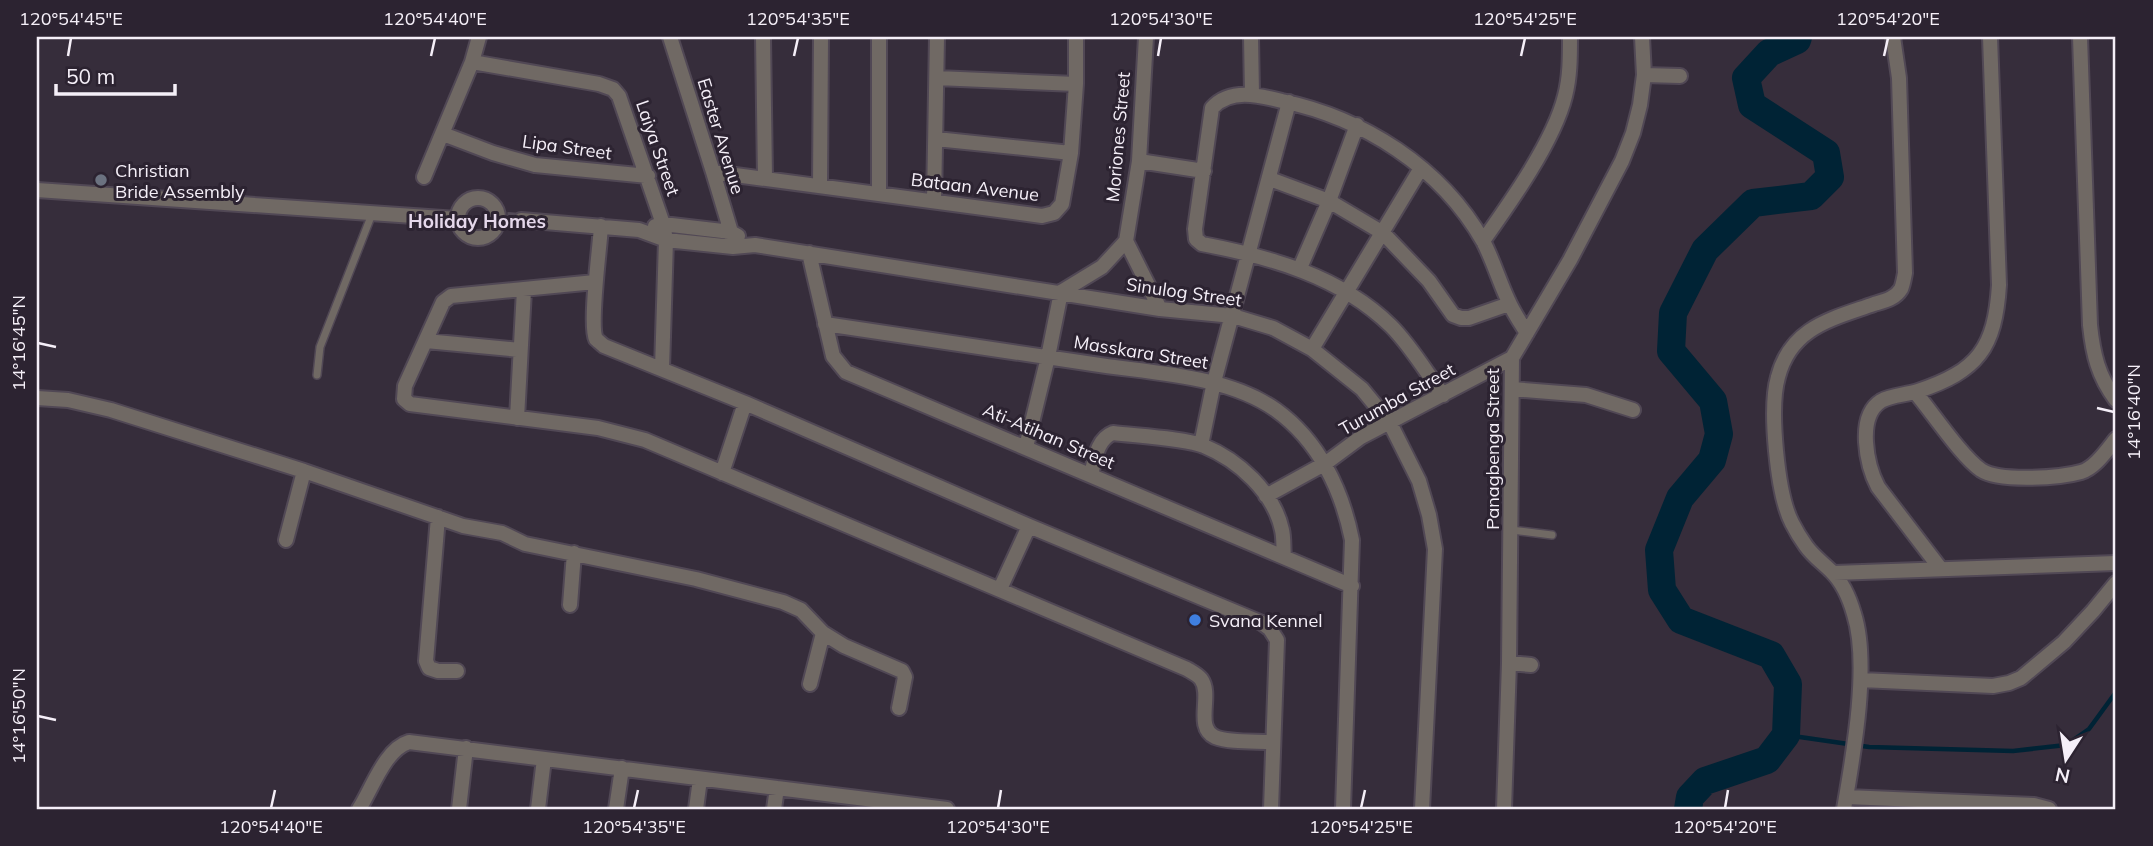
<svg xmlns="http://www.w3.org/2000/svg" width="2153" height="846" font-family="Mulish,sans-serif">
	<rect width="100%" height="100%" fill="#362d3b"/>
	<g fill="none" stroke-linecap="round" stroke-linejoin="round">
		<path stroke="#002335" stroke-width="4.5" d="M1786,735L1869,747L2013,751L2066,745L2089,729L2116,692"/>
		<path stroke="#002335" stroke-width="28" d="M1688,809L1690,797L1705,781L1767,760L1786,735L1788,684L1771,655L1681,620L1662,590L1659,550L1680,498L1712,460L1719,434L1713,401L1671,351L1673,313L1705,250L1753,203L1811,196L1830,177L1826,153L1752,105L1746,78L1769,53L1797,40L1798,37"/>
		<path stroke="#534a57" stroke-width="14" stroke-dasharray="14 7" stroke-linecap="butt" d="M507,219L521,220"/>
		<g stroke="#514855" stroke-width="10">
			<path id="service" d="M317,375L320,347L372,214
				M1511,530L1552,535"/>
		</g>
		<g stroke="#514855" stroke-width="18">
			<path id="minor" d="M670,37L713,172L731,232L733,247
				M763,37L765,178
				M879,37V194
				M1146,37L1139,161L1126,241L1160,309
				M1251,37L1252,94
				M2080,37L2090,325C2093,354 2098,376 2116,400
				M472,62L599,84L613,89L619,96L663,224L666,240L662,369
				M1644,75L1680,76
				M937,78L1076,84
				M443,134L493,153L535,165L648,176
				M936,139L1071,153
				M1139,161L1204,171
				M713,172L1042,216L1054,213L1062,204L1071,153L1076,84V37
				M424,177L472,62L479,37
				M1270,179L1329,201L1383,233L1429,281L1453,315L1461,318H1469L1509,304
				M820,186L821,37
				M37,190L457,219
				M458 218a20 20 0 1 1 40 0a20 20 0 1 1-40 0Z
				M934,201L937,37
				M521,220L639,230L666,240L733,247L755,245L1160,309L1233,316L1273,328L1312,349L1362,389L1390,423L1419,481L1429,515L1435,549L1422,809
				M601,226C600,246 589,325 596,339C597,340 603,345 604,346L745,403L1029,526L1262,623L1270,629L1277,640L1271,809
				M655,226L663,224L731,232L738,236
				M1483,241C1510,203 1554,141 1565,96C1570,77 1570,57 1570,37
				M809,253L833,356L846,372L1352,586
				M1300,268L1329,201L1357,125
				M595,282L451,296L443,302L405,386L404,399L410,404L598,428L645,440L1187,669C1192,672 1198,675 1201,679C1213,695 1194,727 1215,737C1230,743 1255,741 1272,742
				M825,324C914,337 1003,350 1093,364C1151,373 1227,375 1276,410C1319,441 1342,490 1352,540L1343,809
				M426,341L520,350
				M1312,349L1421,168
				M1512,389L1586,395L1633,410
				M1915,392C1932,412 1961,456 1981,470C1999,482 2060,478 2081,472C2095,468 2107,450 2116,439
				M1443,395C1426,372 1411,346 1391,326C1340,276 1270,257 1202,244L1196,239L1195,229L1212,108C1230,88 1258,95 1282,101C1363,118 1441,167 1483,241C1493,260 1499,281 1508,300C1513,312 1520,322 1527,333
				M37,398L68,400L111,410L304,471L463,526L502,533L525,544L696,579L783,602L801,610L823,633L844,646L902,671L905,677L899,708
				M517,418L524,290
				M1201,445L1214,382L1289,102
				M1026,447L1048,357L1061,292L1102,267L1126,241
				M722,473L745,403
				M1091,475C1095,459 1097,439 1113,433C1137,436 1183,438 1204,446C1238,460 1274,492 1282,530C1284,538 1283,548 1284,557
				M1266,496L1326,463L1361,437L1512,358
				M438,517L426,661L429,668L438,671H457
				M286,540L304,471
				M1940,568L1878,487C1867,466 1856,417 1881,401C1891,395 1906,395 1918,391C1978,371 1995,348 1999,285L1990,37
				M1834,573L2116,563
				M1000,589L1029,526
				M570,605L574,553
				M1509,663L1531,665
				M1861,680L1993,686L2009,683L2021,678L2064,642L2093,611L2116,583
				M810,684L823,633
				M777,788L947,809
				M1847,797L2034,805L2049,809
				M359,809C372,789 385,749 409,742L777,788L774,809
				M459,809L466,748
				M538,809L544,759
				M616,809L622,768
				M696,809L700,779
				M1504,809L1509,663L1512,358L1570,260L1622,161L1633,133L1640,105L1644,75L1642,37
				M1844,809C1853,757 1870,664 1854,614C1850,600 1843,583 1832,572C1823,563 1813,556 1806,546C1801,539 1796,531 1792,523C1777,494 1769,408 1778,377C1791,327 1832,319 1874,304C1884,301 1895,299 1901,289C1903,285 1904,278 1905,273L1899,78L1893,37"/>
		</g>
		<use href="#service" stroke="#706964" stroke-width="7"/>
		<use href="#minor" stroke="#706964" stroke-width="14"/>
	</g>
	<path fill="none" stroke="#f5eff8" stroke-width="2.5" d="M68,56L71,38M431,56L435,38M794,56L798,38M1158,56L1161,38M1521,56L1525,38M1884,56L1888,38M38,343L56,347M2097,408L2114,412M38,716L56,720M271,808L275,790M634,808L638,790M998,808L1001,790M1361,808L1365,790M1725,808L1728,790"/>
	<circle fill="#6b7280" stroke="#2c2331" stroke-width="2.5" cx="101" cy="180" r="7"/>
	<circle fill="#3f7fe0" stroke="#2c2331" stroke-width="2.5" cx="1195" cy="620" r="7"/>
	<g text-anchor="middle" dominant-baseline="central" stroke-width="6" stroke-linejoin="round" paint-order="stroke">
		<g font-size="18" fill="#f5eff8" stroke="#2c2331">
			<text transform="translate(721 136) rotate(73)">Easter Avenue</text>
			<text transform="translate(1118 137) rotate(-85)">Moriones Street</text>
			<text transform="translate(567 147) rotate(8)">Lipa Street</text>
			<text transform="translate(658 148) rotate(71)">Laiya Street</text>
			<text transform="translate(975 187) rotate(7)">Bataan Avenue</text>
			<text transform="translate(1184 292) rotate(8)">Sinulog Street</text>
			<text transform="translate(1141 352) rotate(9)">Masskara Street</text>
			<text transform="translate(1397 399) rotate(-29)">Turumba Street</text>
			<text transform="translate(1049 436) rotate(23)">Ati-Atihan Street</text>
			<text transform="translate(1492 449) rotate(-90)">Panagbenga Street</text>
		</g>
		<g font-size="18" fill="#f5eff8" stroke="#2c2331" text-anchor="start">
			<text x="115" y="170">Christian<tspan x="115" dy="21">Bride Assembly</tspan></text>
			<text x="1209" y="620">Svana Kennel</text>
		</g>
		<g font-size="19" font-weight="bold" fill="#e5d8eb" stroke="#2c2331">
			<text x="477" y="221">Holiday Homes</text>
		</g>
	</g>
	<rect width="2153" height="846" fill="none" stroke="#2c2331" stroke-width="77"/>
	<g transform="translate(2066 759) rotate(192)" stroke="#2c2331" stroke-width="5" paint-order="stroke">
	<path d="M0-5L12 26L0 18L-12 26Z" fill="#f5eff8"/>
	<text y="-10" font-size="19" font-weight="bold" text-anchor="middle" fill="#f5eff8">N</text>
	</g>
	<path d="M56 84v10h119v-10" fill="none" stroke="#f5eff8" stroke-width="3.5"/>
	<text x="66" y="84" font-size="21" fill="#f5eff8" stroke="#2c2331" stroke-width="5" paint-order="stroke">50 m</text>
	<rect x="38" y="38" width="2076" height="770" fill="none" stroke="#f5eff8" stroke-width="2.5"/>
	<g font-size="18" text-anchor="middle" fill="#f5eff8">
		<text x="71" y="25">120°54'45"E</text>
		<text x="435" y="25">120°54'40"E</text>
		<text x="798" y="25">120°54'35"E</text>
		<text x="1161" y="25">120°54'30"E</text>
		<text x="1525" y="25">120°54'25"E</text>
		<text x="1888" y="25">120°54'20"E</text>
		<text transform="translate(19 343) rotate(-90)" y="6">14°16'45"N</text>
		<text transform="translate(2134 412) rotate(-90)" y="6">14°16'40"N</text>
		<text transform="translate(19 716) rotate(-90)" y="6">14°16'50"N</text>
		<text x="271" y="833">120°54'40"E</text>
		<text x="634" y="833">120°54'35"E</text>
		<text x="998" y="833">120°54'30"E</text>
		<text x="1361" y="833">120°54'25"E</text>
		<text x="1725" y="833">120°54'20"E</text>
	</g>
</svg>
